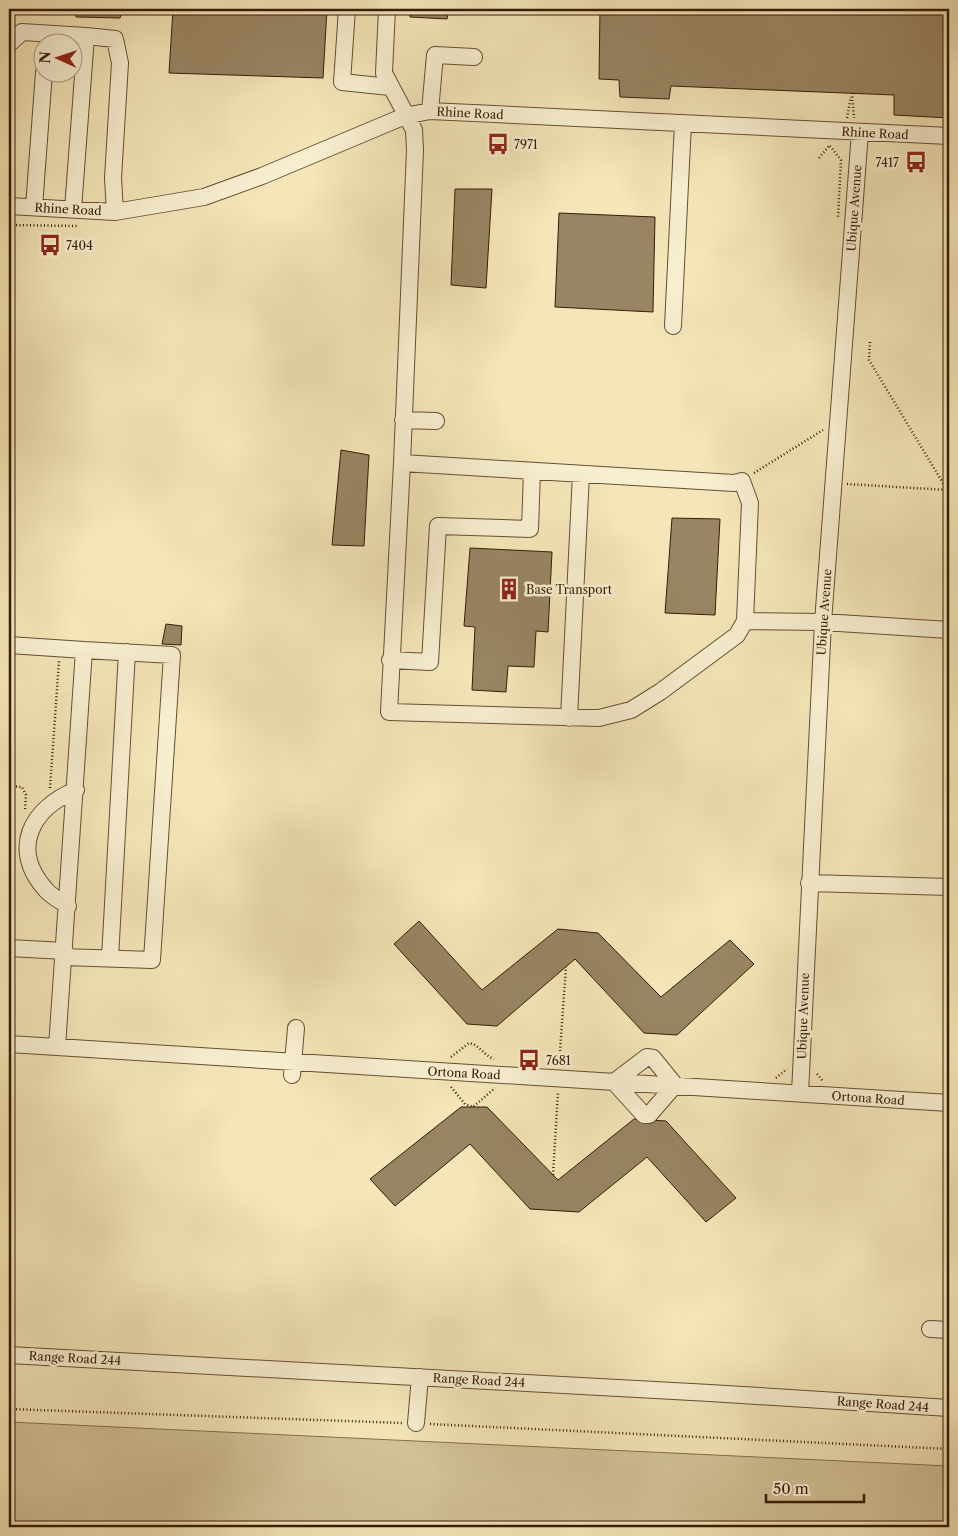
<svg xmlns="http://www.w3.org/2000/svg" width="958" height="1536" font-family="'Libre Caslon Text',serif">
	<rect width="100%" height="100%" fill="#f4e6b8"/>
	<filter id="stains"><feTurbulence type="fractalNoise" baseFrequency=".004" numOctaves="4"/><feColorMatrix values="0 0 0 0 .2 0 0 0 0 .09 0 0 0 0 .02 0 0 0 .5 -.17"/></filter>
	<radialGradient id="worn" r=".72"><stop offset=".6" stop-color="#630" stop-opacity="0"/><stop offset="1" stop-color="#630" stop-opacity=".3"/></radialGradient>
	<path fill="#d4c39a" stroke="#866f50" d="M9,1422L949,1466V1527H9Z"/>
	<path fill="#998563" stroke="#371b06" d="M76,9H123L120,18L76,17Z
		M173,9H327L323,78L169,73Z
		M410,9H486V12L449,10L447,19L410,17Z
		M600,9H949V118L894,115V95L671,86L669,99L620,97L619,80L599,79Z
		M455,189H492L486,288L451,285Z
		M559,213L655,217L653,312L555,307Z
		M341,450L369,455L364,546L332,545Z
		M672,518L720,519L715,615L665,613Z
		M470,548L552,552L548,632L536,631L534,667L508,666L506,692L472,690L475,627L464,626Z
		M166,624L182,626L181,645L162,644Z
		M9,793H12L9,836Z
		M419,921L482,990L558,929L598,933L661,997L730,940L754,964L677,1035L644,1033L575,959L497,1026L467,1024L394,944Z
		M461,1107H487L558,1180L634,1119L666,1121L736,1198L706,1222L647,1157L579,1212L530,1209L470,1144L395,1206L370,1179Z"/>
	<g fill="none" stroke-linecap="round" stroke-linejoin="round">
		<g stroke="#664e32" stroke-width="18">
			<path id="minor" d="M347,9L342,82L390,87
				M387,9L384,73L414,130L415,150L402,463L734,483L742,481L750,503L745,621L737,635L660,692L631,710L599,718L389,712L402,463
				M86,36L115,39L120,63L113,178L115,212
				M9,44L22,32L86,36L73,209
				M430,111L435,55L474,57
				M9,206L115,212L204,197L262,176L405,116L430,111L949,136
				M34,207L44,72
				M673,326L683,123
				M403,420L436,421
				M745,621L823,622L949,630
				M9,645L84,650L57,1047
				M390,660L430,662L438,526L530,529L532,471
				M569,718L581,474
				M809,883L949,887
				M68,906C61,901 52,897 46,890C10,850 30,809 76,790
				M9,948L65,951
				M64,957L152,960L172,655L84,650
				M110,958L127,652
				M9,1044L949,1103
				M647,1057L653,1058L675,1085L649,1115H644L614,1082Z
				M292,1075L296,1028
				M800,1093L823,622L860,132
				M930,1329L949,1330
				M9,1355L710,1393L949,1408
				M416,1423L420,1377"/>
		</g>
		<path stroke="#371b06" stroke-width="2.5" stroke-dasharray="1 2.5" stroke-linecap="butt" d="M852,93L854,118
			M847,118L851,97
			M830,146L841,160L838,218
			M819,158L829,146
			M9,225L77,226
			M870,342L869,360L949,493
			M754,473L823,430
			M847,484L948,490
			M9,786L22,787L26,795L25,810
			M50,788L59,661
			M451,1057L469,1043C480,1045 483,1055 494,1059
			M559,1065L566,967
			M817,1074L823,1081
			M776,1078L787,1069
			M451,1087L465,1104L473,1107L495,1088
			M553,1175L558,1092
			M9,1409L402,1423
			M430,1424L949,1449"/>
		<use href="#minor" stroke="#f8efd1" stroke-width="16"/>
	</g>
	<defs>
		<g id="bus-bare" transform="scale(1.725)"><path d="M-5-6H5V4H4V6H2V4H-2V6H-4V4H-5ZM-3.5-4V0h7V-4ZM-3.5 1.2v1.5H-2V1.2ZM2 1.2v1.5H3.5V1.2Z" fill="#8f2418" stroke="#f8efd1" stroke-width="2.5" paint-order="stroke"/></g>
		<g id="building-bare" transform="scale(1.725)"><path d="M-4-6H4V6H1V3H-1V6H-4ZM-2.5-4.3h1.7v1.8h-1.7ZM.8-4.3h1.7v1.8H.8ZM-2.5-1h1.7V.8h-1.7ZM.8-1h1.7V.8H.8Z" fill="#8f2418" stroke="#f8efd1" stroke-width="2.5" paint-order="stroke"/></g>
	</defs>
	<g fill-rule="evenodd">
		<use href="#bus-bare" x="498" y="144"/>
		<use href="#bus-bare" x="916" y="162"/>
		<use href="#bus-bare" x="50" y="245"/>
		<use href="#building-bare" x="509" y="589"/>
		<use href="#bus-bare" x="529" y="1060"/>
	</g>
	<g text-anchor="middle" dominant-baseline="central" stroke-width="5" stroke-linejoin="round" paint-order="stroke">
		<g font-size="12" fill="#371b06" stroke="#f8efd1">
			<text transform="translate(470 113) rotate(3)">Rhine Road</text>
			<text transform="translate(875 133) rotate(3)">Rhine Road</text>
			<text transform="translate(854 208) rotate(-86)">Ubique Avenue</text>
			<text transform="translate(68 209) rotate(3)">Rhine Road</text>
			<text transform="translate(824 612) rotate(-86)">Ubique Avenue</text>
			<text transform="translate(803 1016) rotate(-88)">Ubique Avenue</text>
			<text transform="translate(464 1073) rotate(3)">Ortona Road</text>
			<text transform="translate(868 1098) rotate(4)">Ortona Road</text>
			<text transform="translate(75 1358) rotate(3)">Range Road 244</text>
			<text transform="translate(479 1380) rotate(3)">Range Road 244</text>
			<text transform="translate(883 1404) rotate(4)">Range Road 244</text>
		</g>
		<g font-size="12" fill="#371b06" stroke="#f8efd1" text-anchor="start">
			<text x="514" y="144">7971</text>
			<text x="899" y="162" text-anchor="end">7417</text>
			<text x="66" y="245">7404</text>
			<text x="526" y="589">Base Transport</text>
			<text x="546" y="1060">7681</text>
		</g>
	</g>
	<rect width="958" height="1536" fill="none" stroke="#f4e6b8" stroke-width="30"/>
	<rect x="10" y="10" width="938" height="1516" fill="none" stroke="#371b06" stroke-width="2.5"/>
	<rect x="15" y="15" width="928" height="1506" fill="none" stroke="#371b06"/>
	<g transform="translate(58 58) rotate(273)"><circle r="24" fill="#f8efd1" stroke="#ab9a80"/>
	<path d="M0-4L9 19L0 12L-9 19Z" fill="#8f2418"/>
	<text y="-8" font-size="14" font-weight="bold" text-anchor="middle" fill="#371b06">N</text>
	</g>
	<path d="M766 1494v8h98v-8" fill="none" stroke="#371b06" stroke-width="2.5"/>
	<text x="773" y="1494" font-size="15" fill="#371b06" stroke="#f8efd1" stroke-width="4" paint-order="stroke">50 m</text>
	<rect width="100%" height="100%" filter="url(#stains)"/>
	<rect width="100%" height="100%" fill="url(#worn)"/>
</svg>
